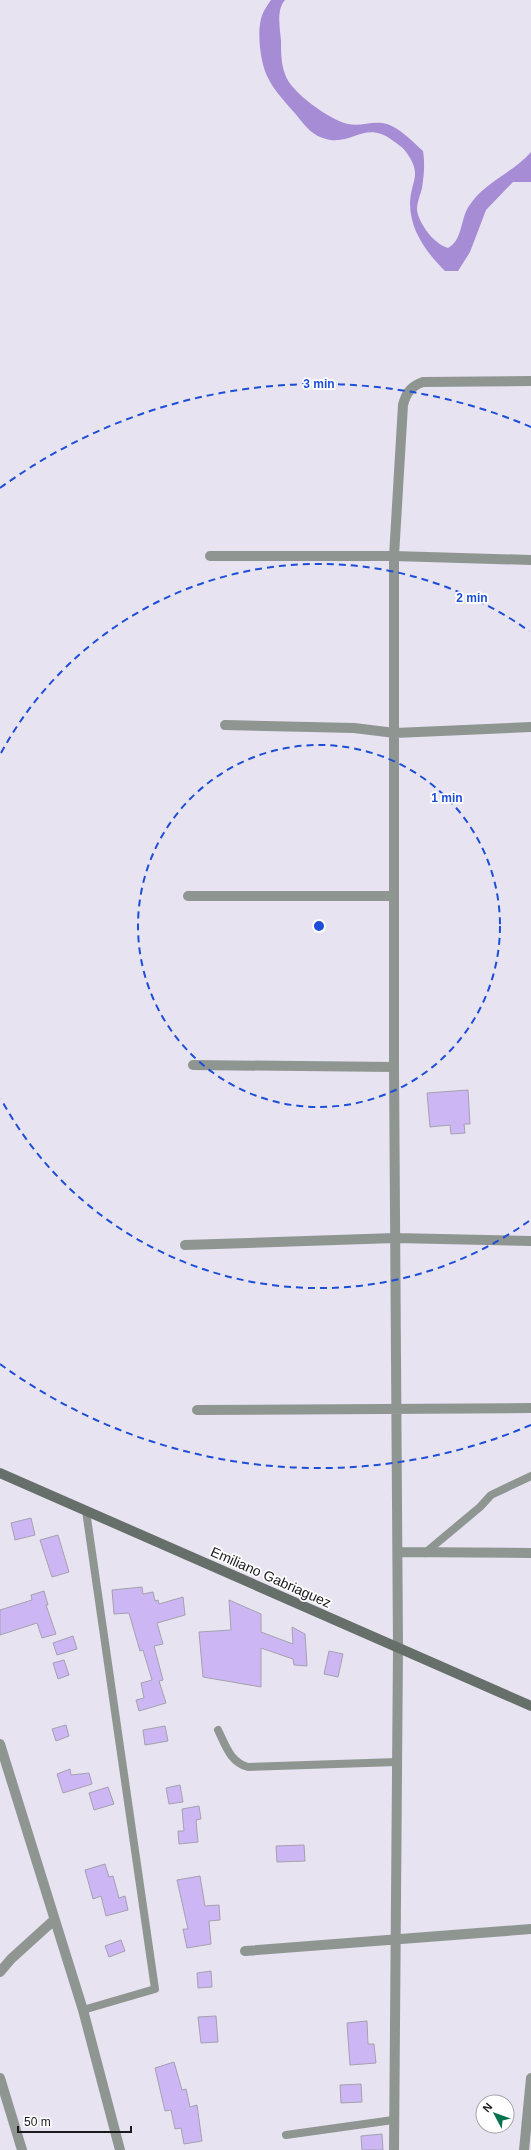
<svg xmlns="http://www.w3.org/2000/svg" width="531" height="2150" font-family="Helvetica,sans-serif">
	<rect width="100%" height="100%" fill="#e7e3f1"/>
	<path fill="#a68bd5" d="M271,0H285C276,10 280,28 281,41C281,51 281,64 285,74C290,92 330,120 348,124C361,127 373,120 387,124C400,128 413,142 423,151C425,164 424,175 422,188C420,196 417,202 417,210C419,224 434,244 448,248C463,240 460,219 469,206C484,182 513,173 531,152V182H513L486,210L470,252L458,271H445C427,253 410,231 410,203C411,180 423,175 406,152C403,147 397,144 392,140C365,120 352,146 326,139C313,136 306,127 298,117C287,104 274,91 267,76C260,61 256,28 263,13C265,9 268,4 271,0Z"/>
	<path fill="#ccb7f4" stroke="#a5a1ae" d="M468,1090L470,1124H464L465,1133L451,1134L450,1125L430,1127L427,1093Z
		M31,1518L35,1535L15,1540L11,1523Z
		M58,1535L69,1572L52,1577L40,1540Z
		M142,1587L143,1594L153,1592L155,1601L158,1600L159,1604L183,1597L185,1615L157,1623L163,1644L154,1646L163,1680L159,1681L166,1703L139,1711L136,1700L144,1698L141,1683L152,1680L143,1650L140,1651L129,1613L114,1614L112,1590Z
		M44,1591L48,1605H46L56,1634L42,1638L37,1623L0,1635V1610L32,1600L31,1595Z
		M229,1600L261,1614V1632L293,1644L292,1627L305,1634L307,1666L294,1665L293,1659L261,1648V1687L203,1677L199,1632L231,1630Z
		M73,1636L77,1649L57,1655L53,1643Z
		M329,1651L343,1654L338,1677L324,1674Z
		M64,1660L69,1675L58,1679L53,1663Z
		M66,1725L69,1736L56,1741L52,1729Z
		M165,1726L168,1741L145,1745L143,1730Z
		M70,1769L71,1775L89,1773L92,1784L63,1793L57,1774Z
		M180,1785L183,1802L169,1804L166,1788Z
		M108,1787L114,1804L94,1810L89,1793Z
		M199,1806L201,1819L196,1820L198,1842L179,1844L178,1831H184L182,1809Z
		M304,1845L305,1861L277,1862L276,1846Z
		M105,1864L109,1877L113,1876L119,1898L125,1896L128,1910L106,1916L101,1896L93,1899L85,1870Z
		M200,1876L205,1906L219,1905L220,1920L209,1921L211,1944L187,1948L183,1929H188L177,1880Z
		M121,1940L125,1951L109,1957L105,1946Z
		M211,1971L212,1987L198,1988L197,1973Z
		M216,2016L218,2042L201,2043L198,2017Z
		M367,2021L368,2044H374L376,2063L350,2065L347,2023Z
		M174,2062L182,2090L186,2089L190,2107L197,2105L202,2141L184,2144L181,2128L175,2129L171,2110L165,2111L155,2068Z
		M361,2084L362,2102L341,2103L340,2085Z
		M382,2134L383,2150H362L361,2136Z"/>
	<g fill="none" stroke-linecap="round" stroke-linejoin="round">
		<path stroke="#8f9692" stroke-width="8" d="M425,1553L480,1507L491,1495L531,1476
			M218,1730C226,1746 230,1762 248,1767L397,1762
			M83,2010L155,1989L86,1511
			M286,2135L393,2120"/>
		<path stroke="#8f9692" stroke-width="10" d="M210,556H394L531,560
			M225,725L354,728L395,733L531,727
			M188,896H394
			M193,1065L394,1067
			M185,1245L395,1238L531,1241
			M197,1410L531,1408
			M398,1552L531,1553
			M0,1744L83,2010L120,2150
			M245,1951L531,1929
			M0,1972L11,1959L54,1920
			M0,2078L22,2150
			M394,2150L398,1648L394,1067V556L403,405C406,393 411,386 423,382L531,381
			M524,2150L531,2078"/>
		<path stroke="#676f6a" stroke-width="10" d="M0,1473L531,1706"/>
	</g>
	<g fill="none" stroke="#1d4ed8" stroke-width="2" stroke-dasharray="7 5">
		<circle cx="319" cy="926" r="181"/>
		<path d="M529 1221A362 362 0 0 1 1 1099M1 753A362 362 0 0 1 529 631"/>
		<path d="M531 1425A542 542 0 0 1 0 1364M0 488A542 542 0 0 1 531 427"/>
	</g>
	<g text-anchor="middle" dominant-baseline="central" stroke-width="3.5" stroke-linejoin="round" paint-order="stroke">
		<g font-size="14" fill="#1b1a1e" stroke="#fff">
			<text transform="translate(271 1577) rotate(24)">Emiliano Gabriaguez</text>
		</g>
	</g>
	<circle cx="319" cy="926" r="6" fill="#1d4ed8" stroke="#fff" stroke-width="2"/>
	<g font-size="12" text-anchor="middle" font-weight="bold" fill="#1d4ed8" stroke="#fff" stroke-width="3.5" stroke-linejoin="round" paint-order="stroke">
		<text x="319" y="388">3 min</text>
		<text x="472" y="602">2 min</text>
		<text x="447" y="802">1 min</text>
	</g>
	<g transform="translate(495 2114) rotate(311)"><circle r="19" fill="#ffffff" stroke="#a4a3a5"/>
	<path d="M0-3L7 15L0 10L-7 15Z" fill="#05734d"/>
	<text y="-6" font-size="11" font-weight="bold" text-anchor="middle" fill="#1b1a1e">N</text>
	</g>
	<path d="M18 2126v6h113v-6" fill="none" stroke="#1b1a1e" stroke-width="2"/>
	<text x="24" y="2126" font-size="12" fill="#1b1a1e" stroke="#ffffff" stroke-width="3" paint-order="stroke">50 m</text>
</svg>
